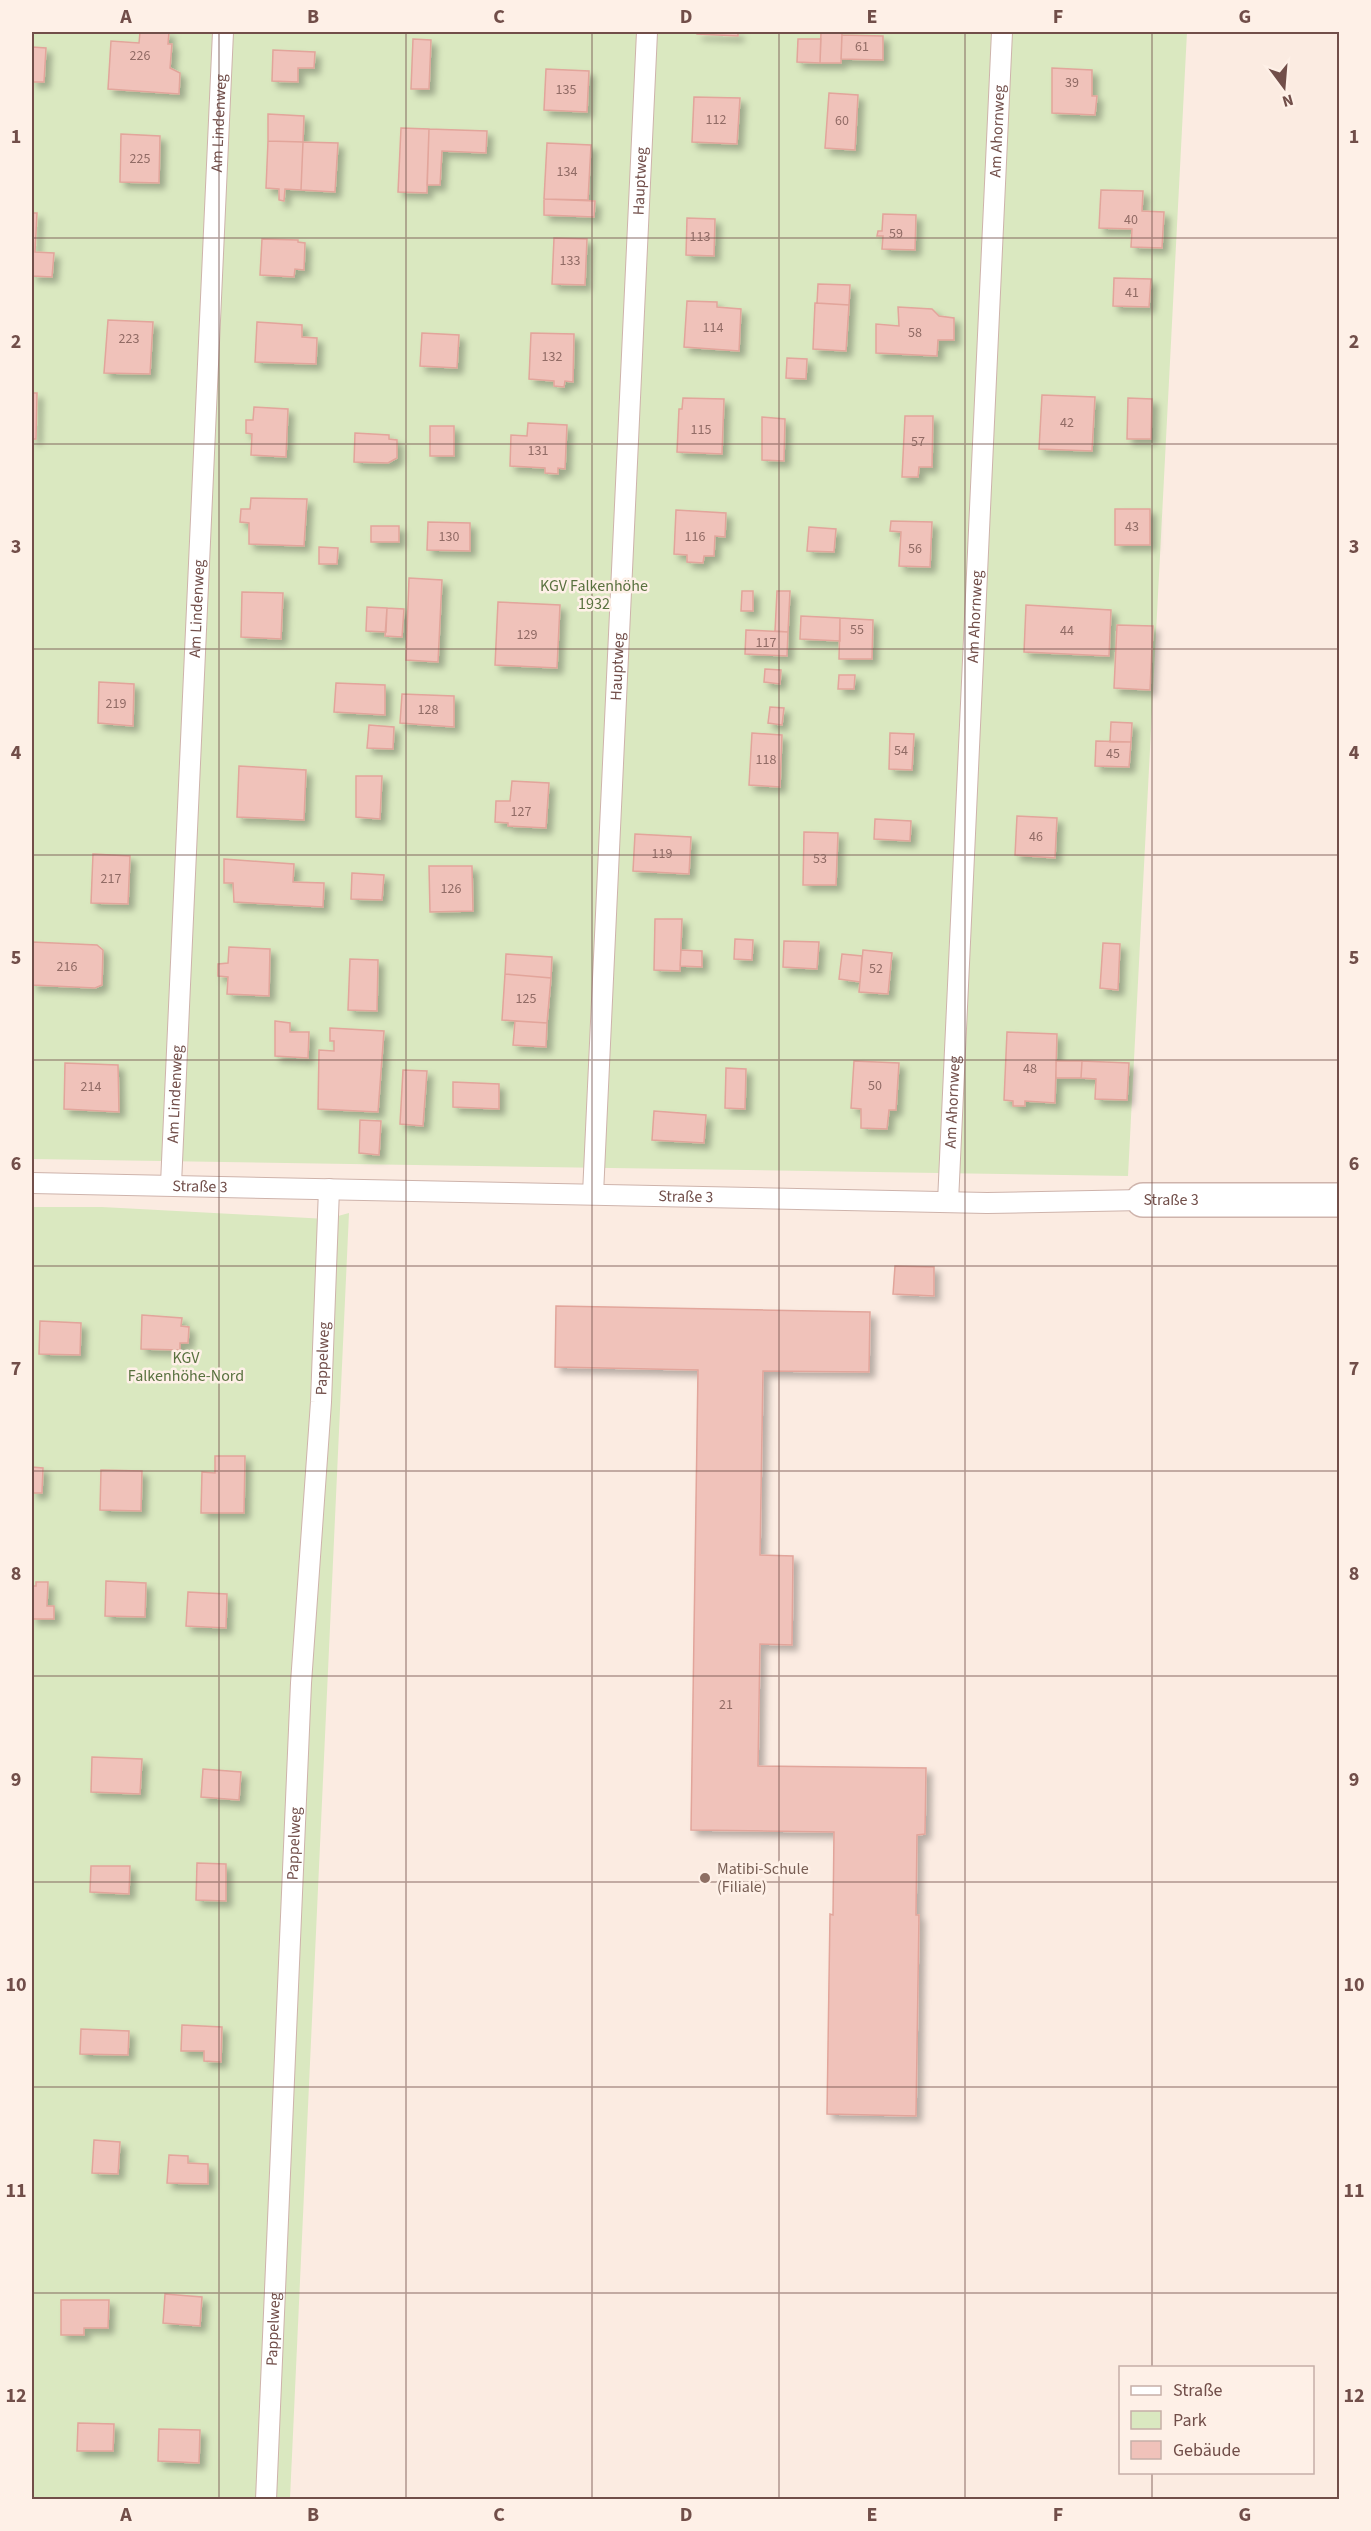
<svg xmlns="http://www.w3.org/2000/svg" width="1371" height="2531" font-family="'Source Sans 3',sans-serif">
	<defs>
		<filter id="shadow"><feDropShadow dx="5.5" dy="5.5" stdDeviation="3" flood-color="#0004"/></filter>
	</defs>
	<rect width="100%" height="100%" fill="#fbebe1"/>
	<path fill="#dae8c0" d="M32,32H1187L1128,1176L32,1159Z
		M32,1207H102L327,1219L349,1213L290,2499L32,2500Z"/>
	<path fill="#f0c2ba" stroke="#e2a59b" stroke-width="1.5" filter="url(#shadow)" d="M140,32H169L168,44H172L170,68L180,73L179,94L108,89L111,41L139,43Z
		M697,32H738V36L697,34Z
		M821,32H842L841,63H820Z
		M842,35L883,36V60L841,59Z
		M413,39L431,40L429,89H411Z
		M798,39H821L820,63L797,62Z
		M32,47L46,48L44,82H32Z
		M273,50L315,52L314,68H298V82L272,81Z
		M1052,68L1092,70V96H1097L1095,115L1052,113Z
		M546,69L589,71L587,112L544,110Z
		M829,93L858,95L855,150L825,148Z
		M694,97L740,98L737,144L692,142Z
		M268,114L304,116L303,142L268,141Z
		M401,128L429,129L427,193L398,192Z
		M429,129L487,131L486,153L442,151L440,185H427Z
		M121,134L160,136L159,183L120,182Z
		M268,141L303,142L301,190L285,189L284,201L279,200V189L266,188Z
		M303,142L338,143L335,192L301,190Z
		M547,143L591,145L588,200L544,199Z
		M1101,190L1143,191L1142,211L1164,212L1162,248L1131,247L1132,229L1099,228Z
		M544,199L595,201L594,217L544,215Z
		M32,213H37L35,252L54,253L52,277L32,276Z
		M883,214L916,215L915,250L882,249L883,236H877L878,231H882Z
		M687,218L715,219L714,256L686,255Z
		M554,238L587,239L585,285L552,284Z
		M262,239L298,240V242L305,243L304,270L295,269L294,277L260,275Z
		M1114,278L1151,279L1149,307L1113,306Z
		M818,284L850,285L849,305L817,303Z
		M687,301L717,302V307L741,309L739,351L684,347Z
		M815,303L849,305L846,351L813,349Z
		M898,307L932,309L939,316L954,318V340H938L937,356L876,353V324L899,326Z
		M108,320L153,322L150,374L104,373Z
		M257,322L302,325V337L317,338L316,364L255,362Z
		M422,333L459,335L457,368L420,366Z
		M531,333L574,334L573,382L565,381L564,387L554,386V381L529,379Z
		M787,358L807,359L806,379L786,378Z
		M32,393H37L36,439H32Z
		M1042,395L1095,397L1092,451L1039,449Z
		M683,398L724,399L722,454L677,452L679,409H682Z
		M1128,398L1152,399L1151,439H1127Z
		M254,407L288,409L286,457L251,455L252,434L246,433V420H253Z
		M905,416H933L932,467H919L918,477H902Z
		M762,417L785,419L784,461L762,460Z
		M528,423L567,425L565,469L558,468V474L545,473V468L510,466L511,435L527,436Z
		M430,426H454V456H430Z
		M355,433L389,435V439L397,440V458L388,463L354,462Z
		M251,498L307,499L304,546L249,544V523L240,522L241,509H250Z
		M1115,509H1150V545H1115Z
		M676,510L726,513L725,537L715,536L714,556H704L703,563L687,562V555L674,554Z
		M891,521L932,522L930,567L899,566L901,532L890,531Z
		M428,522L470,523V551L427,550Z
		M371,526H399V542H371Z
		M809,527L836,529L834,552L807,551Z
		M319,547L338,548L337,564H319Z
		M409,578L442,580L438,662L406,660Z
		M742,591H753V611H741Z
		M777,591H790L788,632L775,631Z
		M242,592L283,593L281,639L241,637Z
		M498,602L560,605L557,668L495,665Z
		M1026,605L1111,610L1109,656L1024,652Z
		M367,607L387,608L386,632L366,631Z
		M387,608L404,609L402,637L385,636Z
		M801,616L840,618V641L800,639Z
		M840,618L873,620L872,659H839Z
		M1117,625L1153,626L1150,690L1114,688Z
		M746,630L788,632L787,656L745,654Z
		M765,669L781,670L780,684L764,682Z
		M839,675H855L854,689H838Z
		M99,682L134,684L133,726L98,723Z
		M336,683L385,685V715L334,712Z
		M402,694L454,696V727L400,723Z
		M770,707L784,708L782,725L768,723Z
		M1111,722L1132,723L1131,742H1110Z
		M369,725L394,727L393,749L367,748Z
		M752,733L782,735L780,787L749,785Z
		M890,733L914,734L912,770L889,769Z
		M1096,741L1131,742L1129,767L1095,766Z
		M239,766L306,770L304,820L237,817Z
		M356,776H382L380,819L356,817Z
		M512,781L549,783L546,828L508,826V823L495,822L496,801H510Z
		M1017,816L1057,818L1055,858L1015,855Z
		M875,819L911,821L910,841L874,839Z
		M804,832L838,833L836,885H803Z
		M635,834L691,837L689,874L633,871Z
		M93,854L130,856L128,904L91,903Z
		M224,859L294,864L293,882L324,883L323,907L234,902L233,883H224Z
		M429,866H472L473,911L430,912Z
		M352,873L384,875L382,900L351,899Z
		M655,919H682L680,971L654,970Z
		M735,939L753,940L752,960L734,959Z
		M784,941L819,942L817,969L783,967Z
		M32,942L97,945L103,950L102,985L95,988L32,985Z
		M1103,943L1120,944L1118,990L1100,988Z
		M229,947L270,949L269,996L227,994L228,977L218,976V964L228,963Z
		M681,950L702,951V967L680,966Z
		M863,950L892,953L888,994L859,992Z
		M506,954L552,957L551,978L505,974Z
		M842,954L862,956L860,982L839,979Z
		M350,959L378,960L377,1011L348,1010Z
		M505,974L551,978L547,1023L502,1020Z
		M275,1021L290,1023V1032H309L308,1058L275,1056Z
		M515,1021L547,1023L546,1047L513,1045Z
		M330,1028L384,1031L378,1112L318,1109L319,1050L334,1051V1041H330Z
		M1007,1032L1057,1034L1055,1103L1025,1101V1106H1013V1101L1004,1100Z
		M854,1061L899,1063L896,1110H889L887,1129L861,1128V1109L851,1108Z
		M1056,1061H1082L1081,1078H1056Z
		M1082,1061L1129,1063L1127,1100L1095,1099L1096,1079L1081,1078Z
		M65,1063L118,1065L119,1112L64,1109Z
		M726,1068L746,1069L745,1109L725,1108Z
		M403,1070L427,1071L423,1126L400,1124Z
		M453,1082L499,1084V1109L453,1107Z
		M654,1111L706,1115L704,1143L652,1140Z
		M360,1120L381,1121L379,1155L359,1153Z
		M895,1266L934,1267V1296L893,1294Z
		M556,1306L870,1312L869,1372L763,1371L760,1555L793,1556L792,1645L760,1644L758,1766L926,1768L925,1834L917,1835L916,1915H919L916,2116L827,2114L830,1914L833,1915L834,1832L691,1830L698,1370L555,1367Z
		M142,1315L182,1318L181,1326L189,1327L188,1343H180V1350L141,1349Z
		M40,1321L81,1323L80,1355L39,1354Z
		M215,1456H245L244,1513H201L202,1472L215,1473Z
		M32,1467L43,1468L42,1493H32Z
		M101,1470L142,1471L141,1511L100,1510Z
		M106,1581L146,1583L145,1617L105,1616Z
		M36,1582H48L47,1606H54V1619H32V1586H36Z
		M188,1592L227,1594L226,1628L186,1626Z
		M92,1757L142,1759L140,1794L91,1792Z
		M203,1769L241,1772L239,1800L201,1797Z
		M197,1863L226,1864V1901L196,1900Z
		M91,1866H130L129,1894L90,1892Z
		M182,2025L222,2027L221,2062L204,2061V2051H181Z
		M81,2029L129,2031L128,2055L80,2054Z
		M94,2140L120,2142L118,2174L92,2173Z
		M169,2155L188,2156V2163L208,2164V2184L167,2183Z
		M165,2294L202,2297L200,2326L163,2323Z
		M61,2300H109L108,2328H84V2335H61Z
		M78,2423L114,2424L113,2451H77Z
		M159,2429L200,2430L199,2463L158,2461Z"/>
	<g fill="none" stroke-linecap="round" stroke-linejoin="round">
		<g stroke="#ceb3ab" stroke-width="22">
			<g id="service">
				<path id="s1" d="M32,1183L987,1203L1143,1200"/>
				<path id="s2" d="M171,1184L223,32"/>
				<path id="s3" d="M593,1194L647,32"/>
				<path id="s4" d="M948,1202L1002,32"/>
				<path id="s5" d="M266,2500L301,1683L321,1402L329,1189"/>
			</g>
		</g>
		<g stroke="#ceb3ab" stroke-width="36">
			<g id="minor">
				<path id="s6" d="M1143,1200H1340"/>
			</g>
		</g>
		<use href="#service" stroke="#fff" stroke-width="20"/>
		<use href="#minor" stroke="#fff" stroke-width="33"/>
	</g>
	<path fill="none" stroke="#714e49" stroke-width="1.5" stroke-opacity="0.55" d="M219,32V2500M406,32V2500M592,32V2500M779,32V2500M965,32V2500M1152,32V2368M32,238H1340M32,444H1340M32,649H1340M32,855H1340M32,1060H1340M32,1266H1340M32,1471H1340M32,1676H1340M32,1882H1340M32,2087H1340M32,2293H1340M1152,2472V2500"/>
	<circle fill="#8d6e63" stroke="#fef0e7" stroke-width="2" cx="705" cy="1878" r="6"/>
	<g text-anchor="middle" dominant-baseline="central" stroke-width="5" stroke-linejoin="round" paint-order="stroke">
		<g font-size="14" fill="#916b65">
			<text x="862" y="47">61</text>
			<text x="140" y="56">226</text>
			<text x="1072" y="83">39</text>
			<text x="566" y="90">135</text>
			<text x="716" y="120">112</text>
			<text x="842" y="121">60</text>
			<text x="140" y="159">225</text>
			<text x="567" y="172">134</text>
			<text x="1131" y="220">40</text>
			<text x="896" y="234">59</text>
			<text x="700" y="237">113</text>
			<text x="570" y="261">133</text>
			<text x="1132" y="293">41</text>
			<text x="713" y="328">114</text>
			<text x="915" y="333">58</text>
			<text x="129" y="339">223</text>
			<text x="552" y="357">132</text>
			<text x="1067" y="423">42</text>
			<text x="701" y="430">115</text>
			<text x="918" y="442">57</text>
			<text x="538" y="451">131</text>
			<text x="1132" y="527">43</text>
			<text x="449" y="537">130</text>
			<text x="695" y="537">116</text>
			<text x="915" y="549">56</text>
			<text x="857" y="630">55</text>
			<text x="1067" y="631">44</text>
			<text x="527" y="635">129</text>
			<text x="766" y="643">117</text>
			<text x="116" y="704">219</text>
			<text x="428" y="710">128</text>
			<text x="901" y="751">54</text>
			<text x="1113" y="754">45</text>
			<text x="766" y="760">118</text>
			<text x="521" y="812">127</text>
			<text x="1036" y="837">46</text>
			<text x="662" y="854">119</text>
			<text x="820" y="859">53</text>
			<text x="111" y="879">217</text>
			<text x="451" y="889">126</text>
			<text x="67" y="967">216</text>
			<text x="876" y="969">52</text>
			<text x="526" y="999">125</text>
			<text x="1030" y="1069">48</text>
			<text x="875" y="1086">50</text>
			<text x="91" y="1087">214</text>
			<text x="726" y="1705">21</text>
		</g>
		<g font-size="16" fill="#714e49" stroke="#fef0e7">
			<text stroke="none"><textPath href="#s2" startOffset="1062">Am Lindenweg</textPath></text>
			<text stroke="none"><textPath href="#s4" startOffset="1072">Am Ahornweg</textPath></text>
			<text stroke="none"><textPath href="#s3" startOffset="1014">Hauptweg</textPath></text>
			<text stroke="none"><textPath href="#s2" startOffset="576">Am Lindenweg</textPath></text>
			<text stroke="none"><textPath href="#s4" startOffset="586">Am Ahornweg</textPath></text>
			<text stroke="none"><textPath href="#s3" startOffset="528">Hauptweg</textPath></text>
			<text stroke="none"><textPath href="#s2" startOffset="90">Am Lindenweg</textPath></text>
			<text stroke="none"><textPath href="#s4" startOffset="100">Am Ahornweg</textPath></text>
			<text stroke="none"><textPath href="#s1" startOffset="168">Straße 3</textPath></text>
			<text stroke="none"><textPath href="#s1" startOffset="654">Straße 3</textPath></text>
			<text stroke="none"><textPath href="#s6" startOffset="28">Straße 3</textPath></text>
			<text stroke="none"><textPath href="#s5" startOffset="1143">Pappelweg</textPath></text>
			<text stroke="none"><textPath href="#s5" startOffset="657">Pappelweg</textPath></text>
			<text stroke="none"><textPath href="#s5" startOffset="171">Pappelweg</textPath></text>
		</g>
		<g font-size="16" fill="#59713f" stroke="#fef0e7">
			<text x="594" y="586">KGV Falkenhöhe<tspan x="594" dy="18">1932</tspan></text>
			<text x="186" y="1358">KGV<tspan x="186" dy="18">Falkenhöhe-Nord</tspan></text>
		</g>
		<g font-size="16" fill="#785e54" stroke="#fef0e7" text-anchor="start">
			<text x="717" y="1869">Matibi-Schule<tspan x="717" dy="18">(Filiale)</tspan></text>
		</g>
	</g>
	<rect width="1371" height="2531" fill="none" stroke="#fef0e7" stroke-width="66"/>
	<rect x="1119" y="2366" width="195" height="108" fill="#fef0e7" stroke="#c6afa8" stroke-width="1.5"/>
	<rect x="1131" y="2386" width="30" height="9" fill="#ffffff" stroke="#c6afa8" stroke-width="1.5"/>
	<text x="1173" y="2396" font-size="18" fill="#714e49">Straße</text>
	<rect x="1131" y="2411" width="30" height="18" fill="#dae8c0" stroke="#c6afa8" stroke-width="1.5"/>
	<text x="1173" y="2426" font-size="18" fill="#714e49">Park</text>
	<rect x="1131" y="2441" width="30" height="18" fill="#f0c2ba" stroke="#c6afa8" stroke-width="1.5"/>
	<text x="1173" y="2456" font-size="18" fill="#714e49">Gebäude</text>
	<g transform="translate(1284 87) rotate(164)" stroke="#fef0e7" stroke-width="4.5" paint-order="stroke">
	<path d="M0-4.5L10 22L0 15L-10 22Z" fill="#714e49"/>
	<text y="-9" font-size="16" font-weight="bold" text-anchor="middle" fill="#714e49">N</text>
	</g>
	<rect x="33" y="33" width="1305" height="2465" fill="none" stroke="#714e49" stroke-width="2"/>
	<g font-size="20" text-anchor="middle" font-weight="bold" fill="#714e49">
		<text x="126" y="23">A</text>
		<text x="313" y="23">B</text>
		<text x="499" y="23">C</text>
		<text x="686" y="23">D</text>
		<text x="872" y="23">E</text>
		<text x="1058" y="23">F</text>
		<text x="1245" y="23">G</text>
		<text x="16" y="143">1</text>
		<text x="1354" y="143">1</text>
		<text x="16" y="348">2</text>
		<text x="1354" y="348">2</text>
		<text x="16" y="553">3</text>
		<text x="1354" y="553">3</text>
		<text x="16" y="759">4</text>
		<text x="1354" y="759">4</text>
		<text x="16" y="964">5</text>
		<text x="1354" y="964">5</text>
		<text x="16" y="1170">6</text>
		<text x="1354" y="1170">6</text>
		<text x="16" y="1375">7</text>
		<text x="1354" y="1375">7</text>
		<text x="16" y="1580">8</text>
		<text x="1354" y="1580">8</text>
		<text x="16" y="1786">9</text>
		<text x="1354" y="1786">9</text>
		<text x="16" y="1991">10</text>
		<text x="1354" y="1991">10</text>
		<text x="16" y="2197">11</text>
		<text x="1354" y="2197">11</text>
		<text x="16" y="2402">12</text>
		<text x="1354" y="2402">12</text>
		<text x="126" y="2521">A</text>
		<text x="313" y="2521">B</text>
		<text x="499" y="2521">C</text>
		<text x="686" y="2521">D</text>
		<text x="872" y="2521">E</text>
		<text x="1058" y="2521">F</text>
		<text x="1245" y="2521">G</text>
	</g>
</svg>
